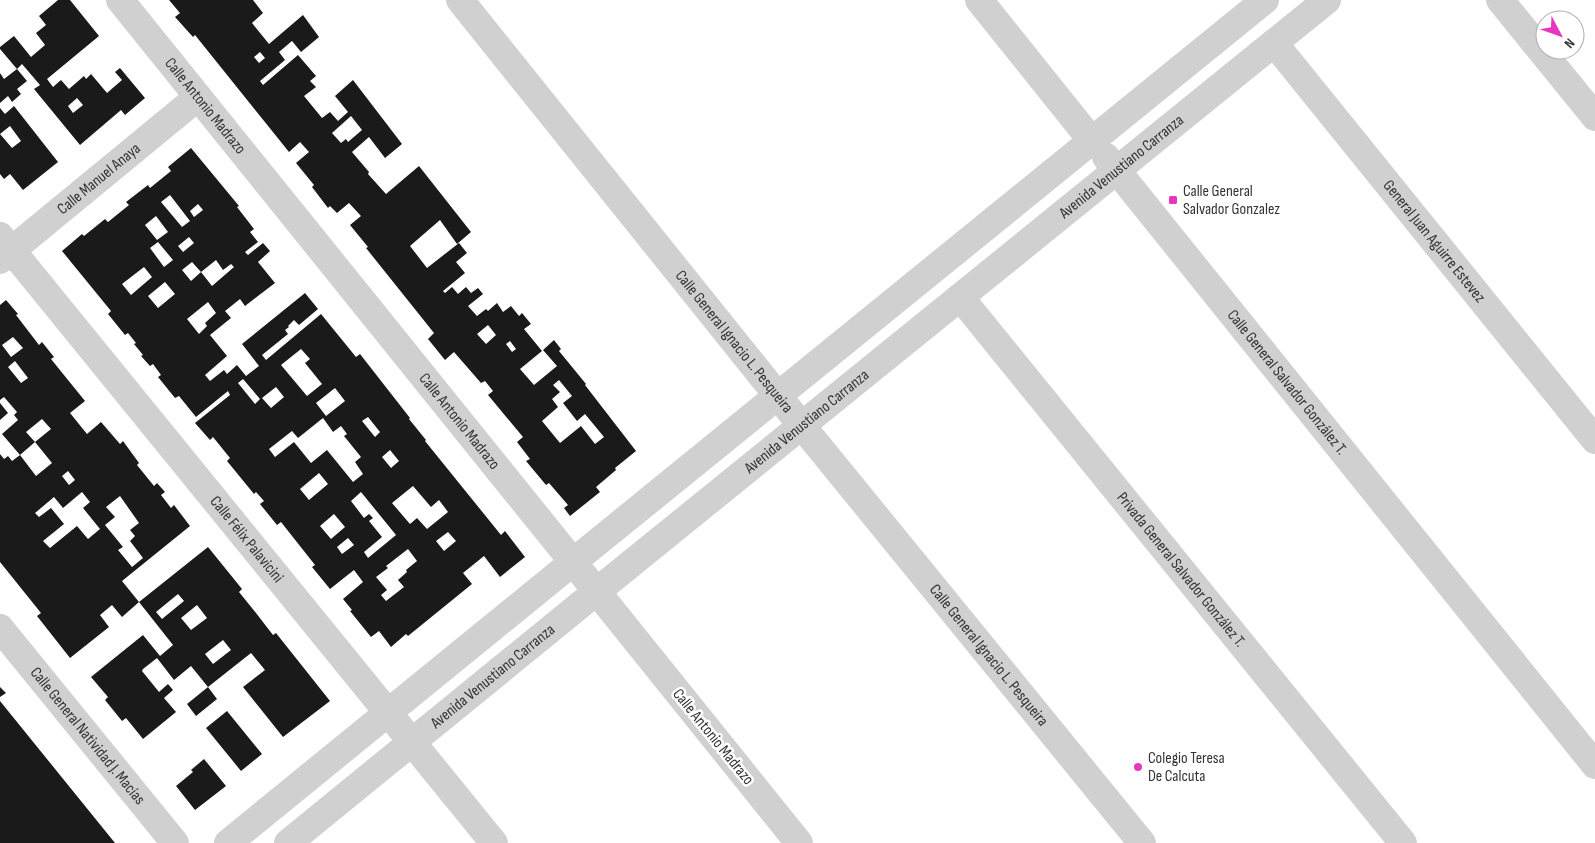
<svg xmlns="http://www.w3.org/2000/svg" width="1595" height="843" font-family="'Sofia Sans Condensed',sans-serif">
	<rect width="100%" height="100%" fill="#fff"/>
	<path fill="#1a1a1a" fill-rule="evenodd" d="M58,0H70L99,36L47,79L53,87L61,80L69,89L84,76L86,79L91,74L107,93L122,80L115,72L120,68L145,98L125,115L121,110L80,145L34,89L40,85L22,64L17,69L0,49V47L14,36L31,57L45,45L36,33L46,25L39,16ZM77,98L83,105L73,113L68,106Z
		M169,0H253L263,13L252,23L269,44L303,15L319,37L301,52L292,41L279,52L285,60L260,81L263,85L298,55L316,76L310,81L316,87L304,96L322,118L330,112L338,121L348,112L335,96L353,80L402,144L385,158L369,137L352,152L369,172L368,174L386,194L419,166L471,232L457,244L440,220L410,246L427,268L459,243L467,253L456,262L465,273L443,291L445,293L452,287L458,294L466,287L471,293L478,288L483,294L468,306L477,316L486,309L488,311L497,303L503,312L511,306L519,316L522,313L531,324L524,329L542,351L520,369L534,385L557,366L543,350L554,340L561,349L559,351L586,384L585,385L636,451L615,468L616,470L596,487L600,492L570,516L564,508L568,505L549,483L546,485L526,461L530,459L517,442L523,437L488,395L493,391L485,381L481,383L454,352L445,360L428,339L434,333L366,248L368,247L350,225L361,216L349,203L337,213L330,206L328,208L312,187L314,185L296,163L309,152L300,142L289,152L195,35L193,37L175,17L180,13ZM260,52L265,58L259,63L254,57ZM351,116L362,130L348,142L346,139L341,143L332,133ZM488,325L496,335L486,344L477,334ZM510,341L516,349L512,352L506,344ZM559,380L572,396L563,403L577,421L585,414L604,437L595,444L581,426L560,443L542,421L558,407L552,399L560,392L553,385Z
		M17,69L27,81L17,89L21,94L12,102L8,96L0,103V73L4,79Z
		M14,106L58,162L23,190L10,174L4,179L0,174V108L5,114ZM10,126L21,141L12,148L0,134Z
		M191,148L239,206L237,207L254,229L250,232L258,242L245,252L248,255L263,243L270,251L258,262L275,283L245,306L240,299L225,311L231,318L210,335L227,356L205,375L210,381L224,370L227,374L237,365L246,376L259,366L242,344L305,293L318,309L299,325L294,320L288,326L289,327L285,330L288,334L262,355L266,360L321,314L356,357L360,354L410,418L409,419L426,440L425,441L501,535L505,531L525,557L500,577L484,556L463,573L472,584L408,636L406,634L391,647L379,631L371,637L350,611L352,610L343,599L363,582L354,570L330,589L312,567L315,565L281,522L277,525L260,504L264,501L256,492L254,494L227,461L230,458L213,437L210,440L195,423L230,395L228,391L196,417L179,396L175,398L158,377L161,375L153,364L150,366L141,356L143,355L134,344L136,343L128,333L125,335L108,314L111,311L62,251L82,234L84,236L105,219L108,222L129,205L126,202L148,185L150,188L171,171L168,167ZM170,195L190,221L182,227L161,202ZM198,204L203,210L194,217L190,211ZM156,216L168,232L157,240L145,225ZM189,237L194,243L183,252L178,246ZM158,242L173,260L164,267L150,248ZM216,260L223,270L231,264L234,267L212,286L201,272L191,281L182,270L192,262L201,272ZM144,267L152,277L131,295L122,284ZM165,282L175,294L158,308L148,296ZM208,302L216,313L205,323L207,326L199,334L187,319ZM301,349L310,359L305,363L322,384L307,396L281,365ZM243,379L260,399L255,404L238,383ZM276,387L284,397L271,408L262,398ZM335,388L345,401L326,416L316,403ZM368,417L380,432L375,437L362,421ZM323,418L333,432L341,426L347,434L344,436L361,457L355,462L363,474L353,482L327,450L311,463L294,442L275,457L269,449L292,431L298,438ZM390,450L399,461L391,468L382,457ZM319,473L328,484L309,500L300,489ZM413,486L431,507L439,500L448,512L427,529L417,518L410,524L392,503ZM361,492L396,535L368,558L364,552L382,537L369,521L373,518L369,514L364,518L351,501ZM334,514L345,527L331,539L320,526ZM448,532L456,541L444,551L436,541ZM348,538L354,545L342,554L337,547ZM408,549L417,561L406,570L407,572L398,580L404,587L386,601L381,595L387,590L376,577L388,568L386,566Z
		M6,300L18,314L16,315L39,345L42,342L54,357L51,359L85,401L70,413L87,434L101,422L120,444L123,441L139,463L137,465L154,486L157,483L165,492L161,495L171,508L174,505L190,526L122,581L139,602L122,617L112,605L100,615L109,627L70,658L37,616L41,613L0,562V454L4,459L8,456L12,461L20,455L36,476L52,463L35,442L51,429L42,419L26,432L35,442L20,455L2,434L18,420L14,415L17,412L4,397L0,400V305ZM13,337L23,348L11,357L2,345ZM15,361L28,378L21,383L8,367ZM68,471L75,480L69,485L62,476ZM82,492L90,502L83,508L100,529L88,539L77,526L50,548L43,541L64,524L51,508L39,517L35,513L54,497L63,508ZM120,496L139,523L130,530L135,536L130,541L143,558L132,567L118,550L123,547L105,525L115,517L106,507Z
		M0,403L8,413L0,420Z
		M208,547L242,589L239,592L256,613L273,635L276,633L330,701L283,737L243,687L265,670L251,653L208,687L217,699L196,716L187,704L208,687L191,666L174,680L157,658L143,669L142,671L159,692L168,684L173,690L164,698L176,712L143,739L126,718L122,721L105,700L108,697L91,677L143,635L160,656L173,645L139,602ZM178,594L184,601L162,619L156,612ZM197,605L207,618L191,630L181,618ZM223,640L231,650L213,664L205,654Z
		M0,687L6,693L0,697Z
		M0,701L115,843H0Z
		M227,711L262,754L241,771L206,728Z
		M204,759L226,786L195,810L176,786L193,772L191,770Z"/>
	<g fill="none" stroke-linecap="round" stroke-linejoin="round">
		<g stroke="#d0d0d0" stroke-width="28">
			<path id="s1" d="M120,0L573,562L228,843"/>
			<path id="s2" d="M460,0L802,426L1142,843"/>
			<path d="M979,0L1092,141"/>
			<path d="M1500,0L1595,117"/>
			<path id="s3" d="M1274,43L1595,440"/>
			<path id="s4" d="M0,236L494,843"/>
			<path id="s5" d="M0,260L198,97"/>
			<path id="s6" d="M960,297L1403,843"/>
			<path id="s7" d="M0,628L175,843"/>
			<path id="s8" d="M288,843L596,592"/>
		</g>
		<g stroke="#d0d0d0" stroke-width="28">
			<path id="s9" d="M1106,157L1595,765"/>
			<path id="s10" d="M596,592L1327,0"/>
			<path d="M799,843L573,562L1265,0"/>
		</g>
	</g>
	<g fill="#e737bf" stroke="#fff" stroke-width="2">
		<rect x="1168" y="195" width="10" height="10" rx="2.5"/>
		<circle cx="1138" cy="767" r="5"/>
	</g>
	<g text-anchor="middle" dominant-baseline="central" stroke-width="5" stroke-linejoin="round" paint-order="stroke">
		<g font-size="16" fill="#333" stroke="#fff">
			<text stroke="none"><textPath href="#s1" startOffset="136">Calle Antonio Madrazo</textPath></text>
			<text stroke="none"><textPath href="#s10" startOffset="676">Avenida Venustiano Carranza</textPath></text>
			<text stroke="none"><textPath href="#s5" startOffset="128">Calle Manuel Anaya</textPath></text>
			<text stroke="none"><textPath href="#s3" startOffset="255">General Juan Aguirre Estevez</textPath></text>
			<text stroke="none"><textPath href="#s2" startOffset="438">Calle General Ignacio L. Pesqueira</textPath></text>
			<text stroke="none"><textPath href="#s9" startOffset="289">Calle General Salvador González T.</textPath></text>
			<text stroke="none"><textPath href="#s10" startOffset="271">Avenida Venustiano Carranza</textPath></text>
			<text stroke="none"><textPath href="#s1" startOffset="541">Calle Antonio Madrazo</textPath></text>
			<text stroke="none"><textPath href="#s4" startOffset="391">Calle Félix Palavicini</textPath></text>
			<text stroke="none"><textPath href="#s6" startOffset="351">Privada General Salvador González T.</textPath></text>
			<text stroke="none"><textPath href="#s2" startOffset="842">Calle General Ignacio L. Pesqueira</textPath></text>
			<text stroke="none"><textPath href="#s8" startOffset="264">Avenida Venustiano Carranza</textPath></text>
			<text stroke="none"><textPath href="#s7" startOffset="139">Calle General Natividad J. Macías</textPath></text>
			<text transform="translate(713 737) rotate(51)">Calle Antonio Madrazo</text>
		</g>
		<g font-size="16" fill="#333" stroke="#fff" text-anchor="start">
			<text x="1183" y="191">Calle General<tspan x="1183" dy="18">Salvador Gonzalez</tspan></text>
			<text x="1148" y="758">Colegio Teresa<tspan x="1148" dy="18">De Calcuta</tspan></text>
		</g>
	</g>
	<g transform="translate(1560 35) rotate(131)"><circle r="24" fill="#ffffff" stroke="#adadad"/>
	<path d="M0-4L9 19L0 12L-9 19Z" fill="#e737bf"/>
	<text y="-8" font-size="14" font-weight="bold" text-anchor="middle" fill="#333333">N</text>
	</g>
</svg>
